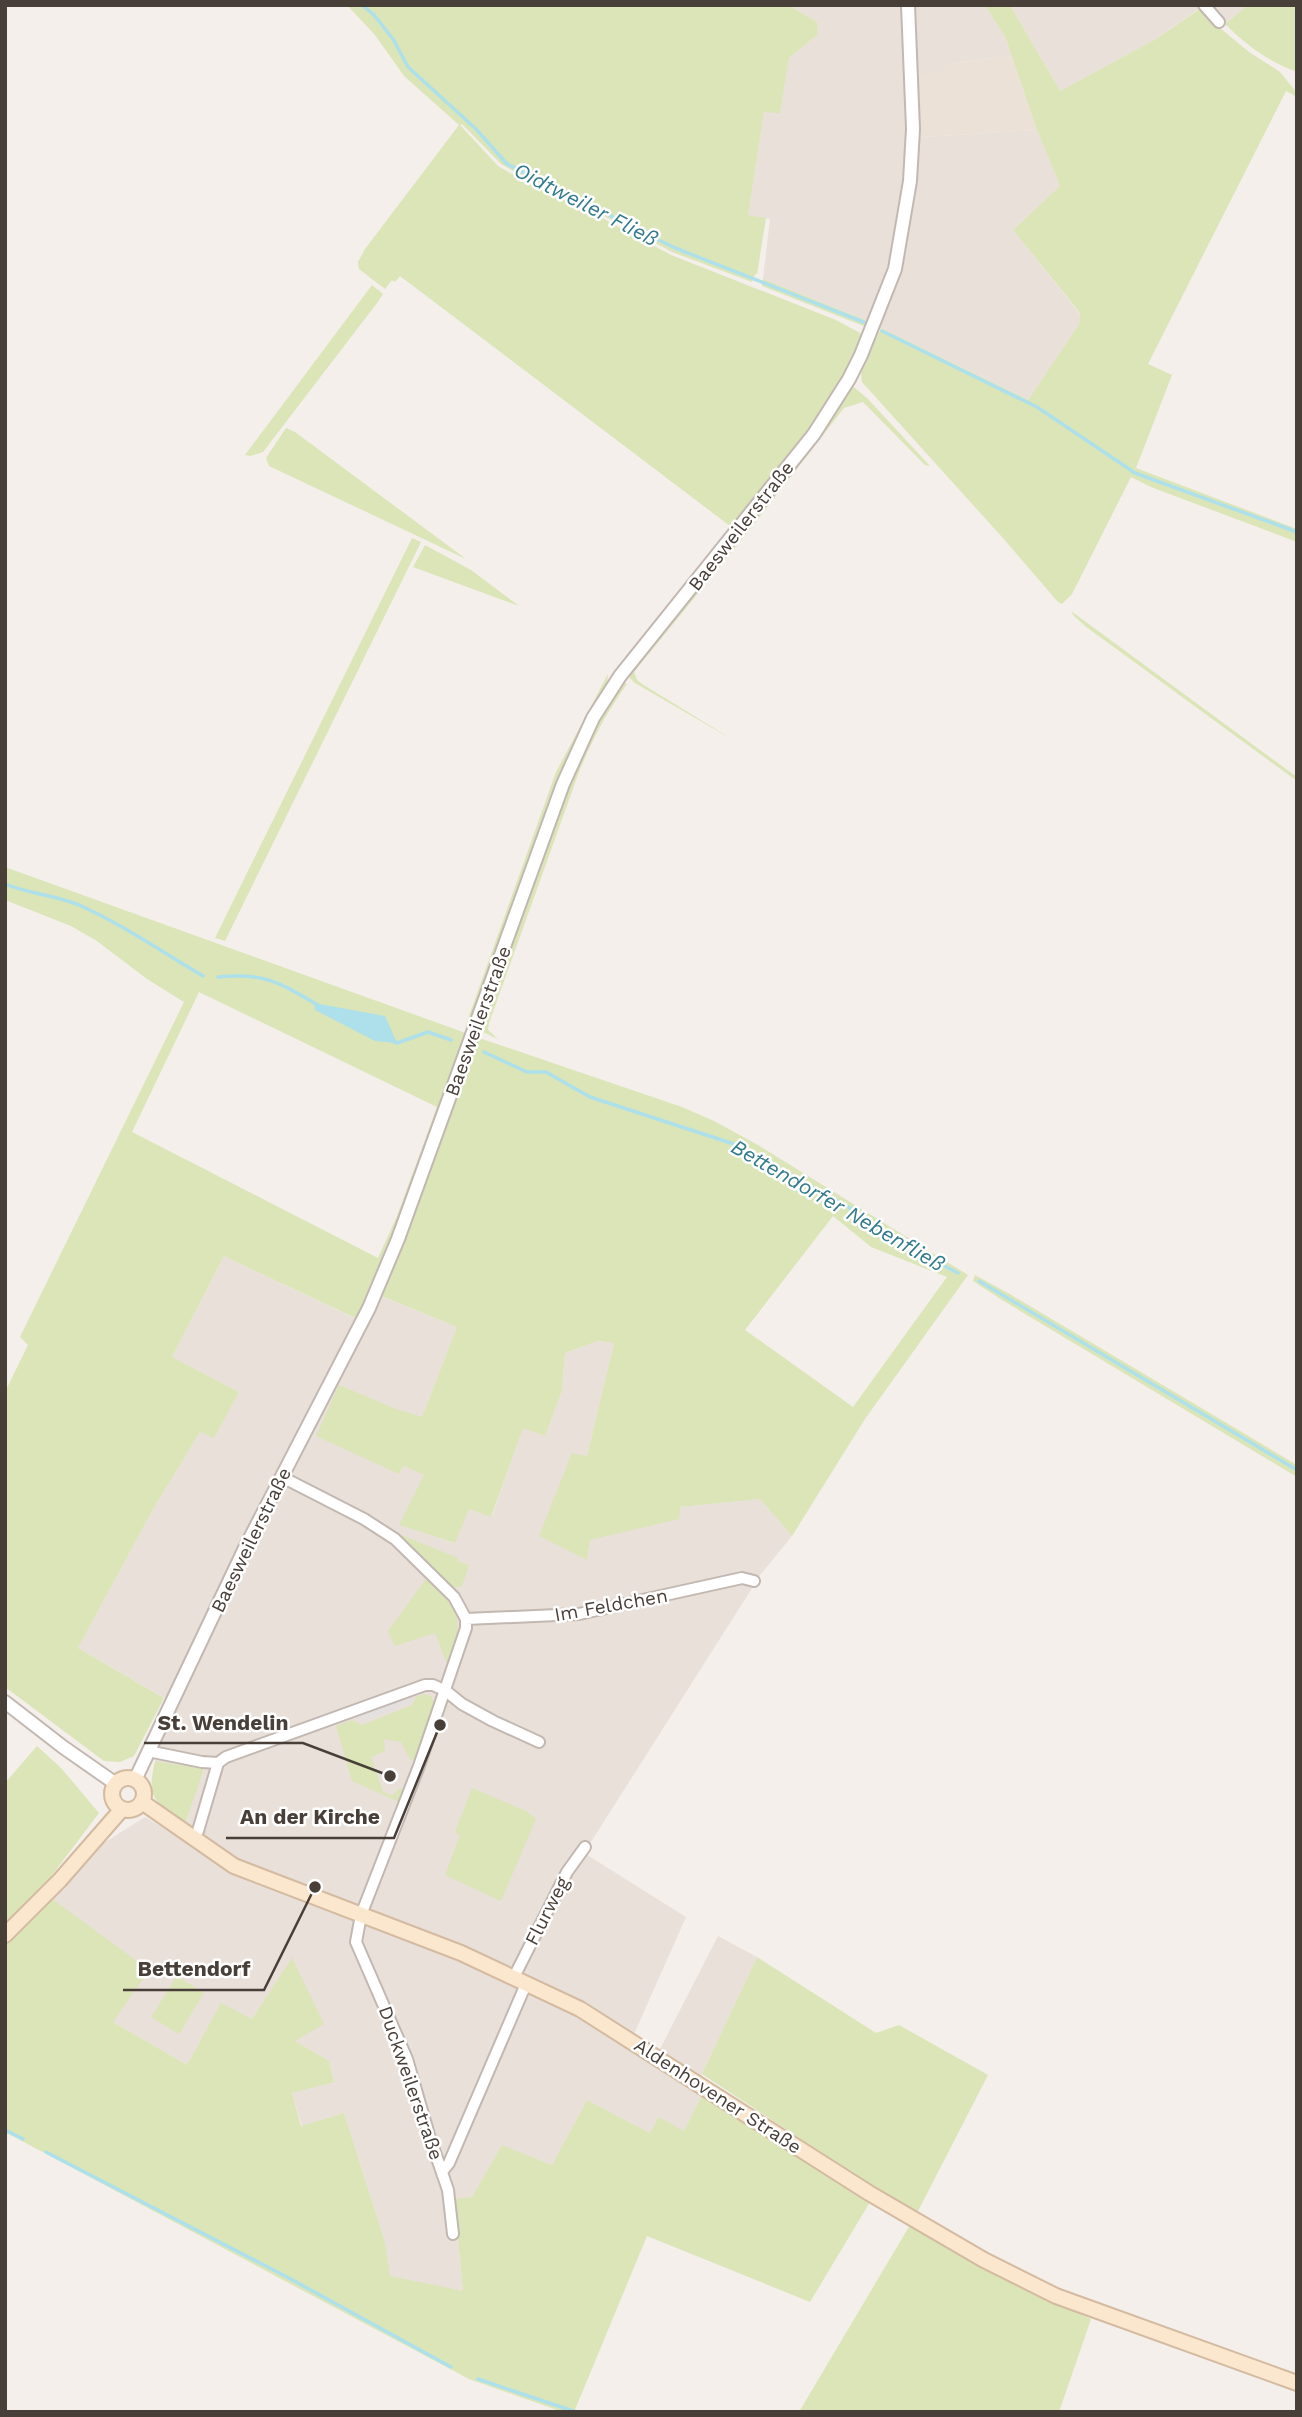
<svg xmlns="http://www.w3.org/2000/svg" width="1302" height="2417" font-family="'Work Sans',sans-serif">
	<rect width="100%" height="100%" fill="#f4efeb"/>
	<path fill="#e8e0d9" d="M788,5H985L1006,39L1012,56L950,63L923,137L1037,130L1060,186L1013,230L1080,314L1079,324L1028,400L865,320L763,279L770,219L748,215L764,111L780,112L789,58L818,34L817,22Z
		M1010,5H1204L1156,39L1060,91Z
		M1207,5H1248L1225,24Z
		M224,1256L354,1318L368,1291L457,1327L422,1417L368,1459L399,1474L404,1466L425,1475L400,1525L454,1543L469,1509L492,1516L523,1427L545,1436L562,1391L565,1353L598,1341L614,1343L587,1456V1560L590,1540L679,1507L760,1499L792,1536L761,1574L584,1853L686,1917L634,2034L659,2051L718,1936L757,1957L702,2074V2095L684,2131L650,2133L587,2100L552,2165L502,2146L472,2197L454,2200L463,2292L389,2276L385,2242L344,2113L302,2126L292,2093L334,2081L329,2061L295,2041L292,1959L252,2019L221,2004L187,2065L113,2022L51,1898L99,1846L145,1817L177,1836L185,1824L203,1769L155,1761L160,1742L175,1704L78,1648L152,1511L200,1432L214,1437L239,1392L172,1357Z"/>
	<path fill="#ece1d6" d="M1012,56L1037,130L922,137L920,74L942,72L950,63Z"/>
	<path fill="#dbe5b7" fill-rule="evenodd" d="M347,5H788L817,22L818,34L789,58L780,113L764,112L748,215L766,218L757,274H755L752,282L672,252L561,193L518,174L501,164L462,124L460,125L498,166L510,173L561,196L671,255L836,320L860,333C866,350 820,414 808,431L809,434L734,529L400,276L395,282L392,280L385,289L359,269L358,262L365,249L459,125L404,76L375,35Z
		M985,5H1010L1060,91L1156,39L1201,8L1220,28L1249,52L1280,72L1297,93V97L1286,91L1148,364L1172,375L1136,468L1297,529V542L1151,487L1131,477L1072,594L1062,604L1058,602L1002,537L862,382L861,372L881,328L1028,400L1079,324L1080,313L1013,230L1060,186L1037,130L1006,39Z
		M1248,5H1297V72C1269,62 1246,45 1225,24Z
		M763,279L865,320L869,322L866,327L762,286Z
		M372,285L383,294L377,303L263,452L250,456L245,455Z
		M851,385L867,398L930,466L925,465L863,402L844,408L748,532L634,672L637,680L642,684L735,741L635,683L629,677V673Z
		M286,428L295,432L466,559L269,466L266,458Z
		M412,538L421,542L225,941L215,938Z
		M425,545L471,570L519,606L413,567Z
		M1071,611L1297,777V781L1085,626L1074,616Z
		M608,674L607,684L567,761L471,1024L465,1027L556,772Z
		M622,682L627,684C607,712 592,740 579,772L489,1023L488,1030L498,1039L481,1031L573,775L590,735Z
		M5,867L485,1040L682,1107L714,1121L758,1145L968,1275L865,1419L792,1536L760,1499L680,1507L679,1519L590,1540L587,1560L539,1536L572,1453L587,1456L614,1343L598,1341L565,1353L562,1391L545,1436L523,1428L491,1517L469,1509L455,1543L399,1525L424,1475L404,1466L399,1474L316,1436L339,1385L396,1409L422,1417L457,1327L369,1291L355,1318L224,1256L172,1357L239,1392L214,1438L200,1432L152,1511L78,1648L164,1698L134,1756L120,1762L104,1761L5,1687V1392L28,1345L20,1337L184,1002L147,979L97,941L71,926L5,900ZM199,992L437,1107L397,1216L378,1258L132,1132ZM833,1216L871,1247L947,1277L853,1407L745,1330Z
		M975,1275L1008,1293L1297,1465V1477L1002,1300L973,1281Z
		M399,1534L458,1558L457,1561L469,1565L462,1586L453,1588L401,1539Z
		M426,1579C464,1614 463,1618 448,1666L435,1633L395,1646L388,1631Z
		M424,1694L431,1696L434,1702L416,1762L410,1759L401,1742L384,1739L385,1751L371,1757L383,1792L393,1795L400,1788L403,1790L399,1802L352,1781L336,1726L352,1720L362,1725L412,1705L416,1697Z
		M37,1746L61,1768L99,1813L43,1887L5,1925V1783Z
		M155,1761L204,1769L185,1824C155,1800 146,1801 155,1761Z
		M472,1788L526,1811L536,1819L501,1901L445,1875L460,1835L455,1832Z
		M51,1898L149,1970L113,2022L187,2065L221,2003L252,2019L292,1958L324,2024L295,2041L329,2061L334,2082L292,2093L301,2126L344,2113L385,2242L390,2276L463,2291L454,2199L472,2197L502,2145L552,2165L587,2100L650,2133L659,2117L684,2131L702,2095L870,2202L810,2302L647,2236L574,2412H563L469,2379L5,2132V1944Z
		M757,1957L876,2033L899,2025L988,2075L916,2215L702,2074Z
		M177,1976L204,1993L179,2034L151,2017Z
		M910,2225L982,2267L1091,2319L1059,2412H799Z"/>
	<path fill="#e3e0df" d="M413,1694L410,1703L363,1721L353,1716Z"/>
	<path fill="#ade0eb" d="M314,1003L385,1016L397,1043L375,1041L315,1010Z"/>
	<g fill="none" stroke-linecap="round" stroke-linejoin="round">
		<path stroke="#ade0eb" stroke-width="3.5" d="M362,5L374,15L393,39L408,67L476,129L507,164L675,248L866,323
			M882,331L1037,407L1135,473L1297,532
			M5,884C29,894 55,895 79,905C122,924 162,952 203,976
			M218,977C264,972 280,983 318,1005
			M394,1042L397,1043L428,1032L451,1040
			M484,1052L527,1072H546L590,1097L734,1144L850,1208L886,1236L958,1273
			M979,1281L1297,1470
			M5,2130L23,2139
			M46,2152L287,2277L451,2367
			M478,2379L576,2412"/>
		<g stroke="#c2b8b1" stroke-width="14">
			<path id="minor" d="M1204,5L1219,22
				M282,1477L364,1519L395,1539L454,1597L466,1619V1628L419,1766L361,1915L356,1942L407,2059L429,2135L448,2190L453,2234
				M466,1619L579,1614L742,1578L754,1581
				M148,1751L202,1762L218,1763
				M218,1763L226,1757L425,1685H433L446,1691L462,1704L493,1721L539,1742
				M192,1839L198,1831L218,1763
				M514,1977L567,1872L585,1847
				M442,2172L449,2163L526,1984"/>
		</g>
		<g stroke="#c2b8b1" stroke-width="16">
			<path id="tertiary" d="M5,1702L63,1747L116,1784
				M135,1780L245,1548L369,1308L398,1239L563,784L593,718L620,676L814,434L849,379L861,355L895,269L910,181L913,129L908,5"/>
		</g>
		<g stroke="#d3baa0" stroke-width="18">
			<path id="secondary" d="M112 1794a16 16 0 1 1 32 0a16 16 0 1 1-32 0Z
				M142,1802L234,1866L461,1953L580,2009L869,2193L984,2260L1056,2296L1297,2383
				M5,1935L60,1880L122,1809"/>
		</g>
		<use href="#minor" stroke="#fff" stroke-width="10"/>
		<use href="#tertiary" stroke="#fff" stroke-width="12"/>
		<use href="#secondary" stroke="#fbe6ce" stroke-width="14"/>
	</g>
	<g text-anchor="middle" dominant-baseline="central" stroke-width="5" stroke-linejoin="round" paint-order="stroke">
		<g font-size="19" fill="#483f39" stroke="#fff">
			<text transform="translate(741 526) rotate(-52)">Baesweilerstraße</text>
			<text transform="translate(478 1021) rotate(-70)">Baesweilerstraße</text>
			<text transform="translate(251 1540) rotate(-64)">Baesweilerstraße</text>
			<text transform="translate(611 1605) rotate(-10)">Im Feldchen</text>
			<text transform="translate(547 1911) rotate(-63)">Flurweg</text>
			<text transform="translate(411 2083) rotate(71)">Duckweilerstraße</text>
			<text transform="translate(718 2096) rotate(33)">Aldenhovener Straße</text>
		</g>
		<g font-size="21" font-style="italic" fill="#327b8d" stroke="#fff">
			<text transform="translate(586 204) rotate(27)">Oidtweiler Fließ</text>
			<text transform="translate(838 1205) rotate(30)">Bettendorfer Nebenfließ</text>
		</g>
	</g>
	<path fill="none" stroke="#483f39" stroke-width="2.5" d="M390 1776L303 1743H144M440 1725L394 1838H226M315 1887L264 1990H123"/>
	<g fill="#483f39" stroke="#fff" stroke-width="2.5">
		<circle cx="390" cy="1776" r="7"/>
		<circle cx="440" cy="1725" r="7"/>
		<circle cx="315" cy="1887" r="7"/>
	</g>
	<g font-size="21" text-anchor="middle" font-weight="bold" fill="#483f39" stroke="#fff" stroke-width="5" stroke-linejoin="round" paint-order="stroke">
		<text x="223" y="1730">St. Wendelin</text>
		<text x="310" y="1824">An der Kirche</text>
		<text x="194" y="1976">Bettendorf</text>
	</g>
	<rect width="1302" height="2417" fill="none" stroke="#483f39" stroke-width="14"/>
</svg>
